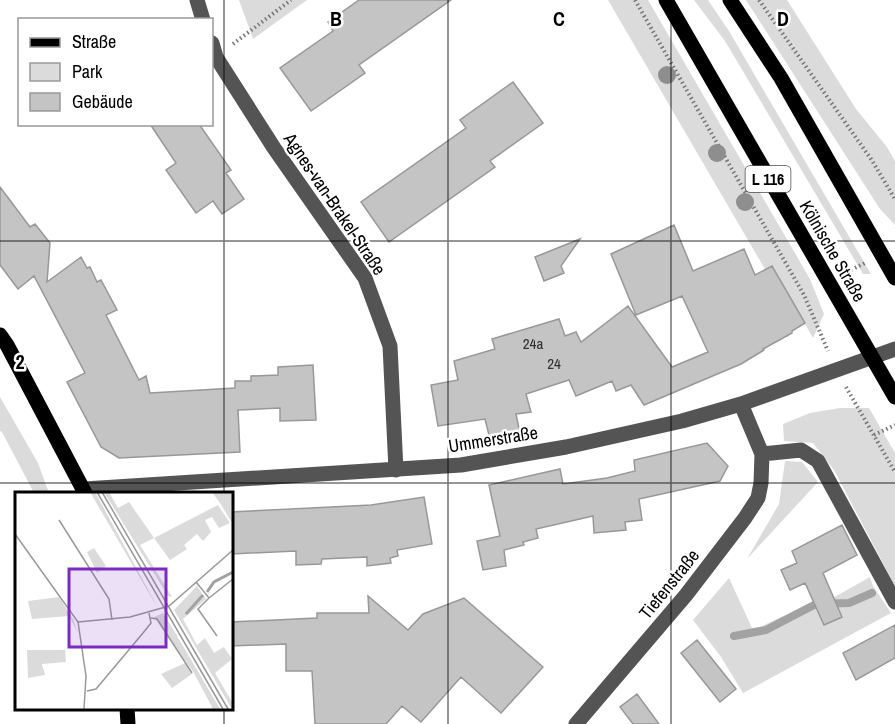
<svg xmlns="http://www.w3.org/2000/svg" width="895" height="724" font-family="'Archivo Narrow',sans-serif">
	<rect width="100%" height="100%" fill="#fff"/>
	<path fill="#dbdbdb" d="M239,0H307L253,39Z
		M608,0H648L810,279L824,314L813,338L780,280L773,283Z
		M694,0H708L729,31L871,274H863L725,41Z
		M746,0H787L856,109L887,147L895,161V225L880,209Z
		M0,397L38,463L49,493H34L2,432L0,431Z
		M840,408H869L895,453V586L834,470L813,443L784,441L783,424L810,413Z
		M785,461L802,462L818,482L747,559L779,504Z
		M870,577L873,586L891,613L743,693L721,657L693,620L729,578L752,628L760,627L813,602L831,599Z"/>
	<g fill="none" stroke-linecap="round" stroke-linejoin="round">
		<path stroke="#a2a2a2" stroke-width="8" d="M734,636L766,630L816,604L849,603L872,593"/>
	</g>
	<path fill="#c4c4c4" stroke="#989898" stroke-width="1.5" d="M359,0H451L359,65L365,73L311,111L280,68L333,31L328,22Z
		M513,82L543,123L490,161L495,167L389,242L361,202L466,128L460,120Z
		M150,124H199L231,170L226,173L244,199L222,214L213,201L196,213L166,170L176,163Z
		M0,187L30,227L35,224L50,243L47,282L81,257L87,268L90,267L97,282L101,280L117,310L106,315L139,380L146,376L150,393L235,388V381H251V376L278,375V367L313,365L316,420L280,421V408L238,410L240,452L119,458L101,447L67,382L85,373L34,276L18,289L0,265Z
		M674,225L693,271L744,249L755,275L772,266L805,323L792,331V333L763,349L764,350L741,364L644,405L631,385L616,391L612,381L576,396L569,380L526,394L531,412L516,414L520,433L490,439L485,419L438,426L431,385L458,380L454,361L495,349L492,339L559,319L565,336L576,332L581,342L628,306L672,367L708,352L682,296L636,315L611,254Z
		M580,239L561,266L564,273L544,281L535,257Z
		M707,443L728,466L720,481L639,499L642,520L625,522L626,530L594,533L593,516L536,529L538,538L523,542L524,545L504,550L506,566L483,570L477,541L500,536L489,485L560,469L563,484L607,478L635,471L634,460Z
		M424,497L432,544L397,550L398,556L390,558L391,563L367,566V557L322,559L321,564L296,565V551L231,554V512L371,505Z
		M842,525L857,555L823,573L842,617L824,625L805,583L790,590L781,570L797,563L792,551Z
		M368,596L408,630L423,614L464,598L543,667L501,713L461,677L421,722L402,706L386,724H315L312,671H286V644L231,646V622L317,618V613H369Z
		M895,625V658L856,680L843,653Z
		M697,640L736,689L720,702L681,653Z
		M637,694L659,724H633L620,707Z"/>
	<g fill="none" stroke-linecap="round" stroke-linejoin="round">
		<path stroke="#767676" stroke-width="4" stroke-dasharray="1.5 3" stroke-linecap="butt" d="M635,0L804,295L828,351
			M759,0L871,159L895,199
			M233,44L291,0
			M847,272L865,263
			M846,387L895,472
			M874,435L895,425"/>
		<path stroke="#545454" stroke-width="15" d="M197,0L203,20
			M212,43L216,57L274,148L365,278L390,346L396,470
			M762,454L801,450L818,461L895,602
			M84,489L461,465L566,447L682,421L741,404L895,349
			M576,724L686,595L745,518L758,498L761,483L762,454L741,404"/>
		<path stroke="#000" stroke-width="15" d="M666,0L895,397
			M730,0L781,78L895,278
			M0,335L7,345L85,493
			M127,708L128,724"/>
	</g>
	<g fill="#8e8e8e">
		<circle cx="667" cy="75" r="9"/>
		<circle cx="717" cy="153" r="9"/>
		<circle cx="745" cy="202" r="9"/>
	</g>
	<path fill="none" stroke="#000" stroke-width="1.5" stroke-opacity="0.55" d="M224,0V493M448,0V724M671,0V724M0,241H895M0,483H895M224,708V724"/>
	<g text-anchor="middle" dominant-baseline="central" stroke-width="5" stroke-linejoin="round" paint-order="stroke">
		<g font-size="15" fill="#313131">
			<text x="533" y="343">24a</text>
			<text x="554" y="363">24</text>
		</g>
		<rect fill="#fff" stroke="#4c4c4c" stroke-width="1.5" x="745.5" y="166" width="45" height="26" rx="4.5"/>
		<g font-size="16" font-weight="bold" fill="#000">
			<text x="768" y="179">L 116</text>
		</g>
		<g font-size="18" fill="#000" stroke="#fff">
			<text transform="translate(335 204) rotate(56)">Agnes-van-Brakel-Straße</text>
			<text transform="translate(833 251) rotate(60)">Kölnische Straße</text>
			<text transform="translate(493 439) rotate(-9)">Ummerstraße</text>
			<text transform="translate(669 584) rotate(-51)">Tiefenstraße</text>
		</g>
	</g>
	<g transform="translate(15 492)">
		<rect width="218" height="218" fill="#fff"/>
		<path d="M75,0H80L142,114L138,108ZM89,0H94L103,16L114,10L139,46L203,13L215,31L204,36L197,25L190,28L196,40L188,49L182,42L169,53L172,57L155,68L139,46L125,53L157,105L153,104ZM197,0H217V31L205,11ZM79,56L91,74L82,81L72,60ZM182,94L191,107L168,127L182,153L190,146L199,161L209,155L217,167L200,181L217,210V217L159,118ZM44,105L58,127L63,141L54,124L17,127L13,109ZM148,121L158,137L205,217H198L179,181L139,125ZM12,158H50L51,170L27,172L30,183L13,186ZM170,171L177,182L157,196L146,182Z" fill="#dbdbdb"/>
		<path fill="none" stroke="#a2a2a2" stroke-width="3" d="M192,100L199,90L218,80M171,122L188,103"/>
		<path fill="none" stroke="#999" stroke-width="1.5" d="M82,0L208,217M87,0L213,217M44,28L94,107L97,128M0,42L63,130L71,184L69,217M181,90L194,106L218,87M194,106L183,117L202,144M136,126L142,127L177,181M63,130L115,125L154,114L218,58M72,199L81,197L128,141L136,131L134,121"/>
		<path fill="#7b2cbf" fill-opacity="0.15" stroke="#7b2cbf" stroke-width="3" d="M54,77H151V155H54Z"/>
		<rect width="218" height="218" fill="none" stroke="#000" stroke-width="3"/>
	</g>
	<g font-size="20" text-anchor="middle" font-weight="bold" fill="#000" stroke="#fff" stroke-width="5" stroke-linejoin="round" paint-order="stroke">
		<text x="336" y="26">B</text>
		<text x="559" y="26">C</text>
		<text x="783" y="26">D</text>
		<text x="20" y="369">2</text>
	</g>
	<rect x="18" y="18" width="195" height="108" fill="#ffffff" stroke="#999999" stroke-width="1.5"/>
	<rect x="30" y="38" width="30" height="9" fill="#000000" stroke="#999999" stroke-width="1.5"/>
	<text x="72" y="48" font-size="18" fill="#000000">Straße</text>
	<rect x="30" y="63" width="30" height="18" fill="#dbdbdb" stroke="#999999" stroke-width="1.5"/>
	<text x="72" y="78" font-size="18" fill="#000000">Park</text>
	<rect x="30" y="93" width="30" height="18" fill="#c4c4c4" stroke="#999999" stroke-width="1.5"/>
	<text x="72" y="108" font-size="18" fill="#000000">Gebäude</text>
</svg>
